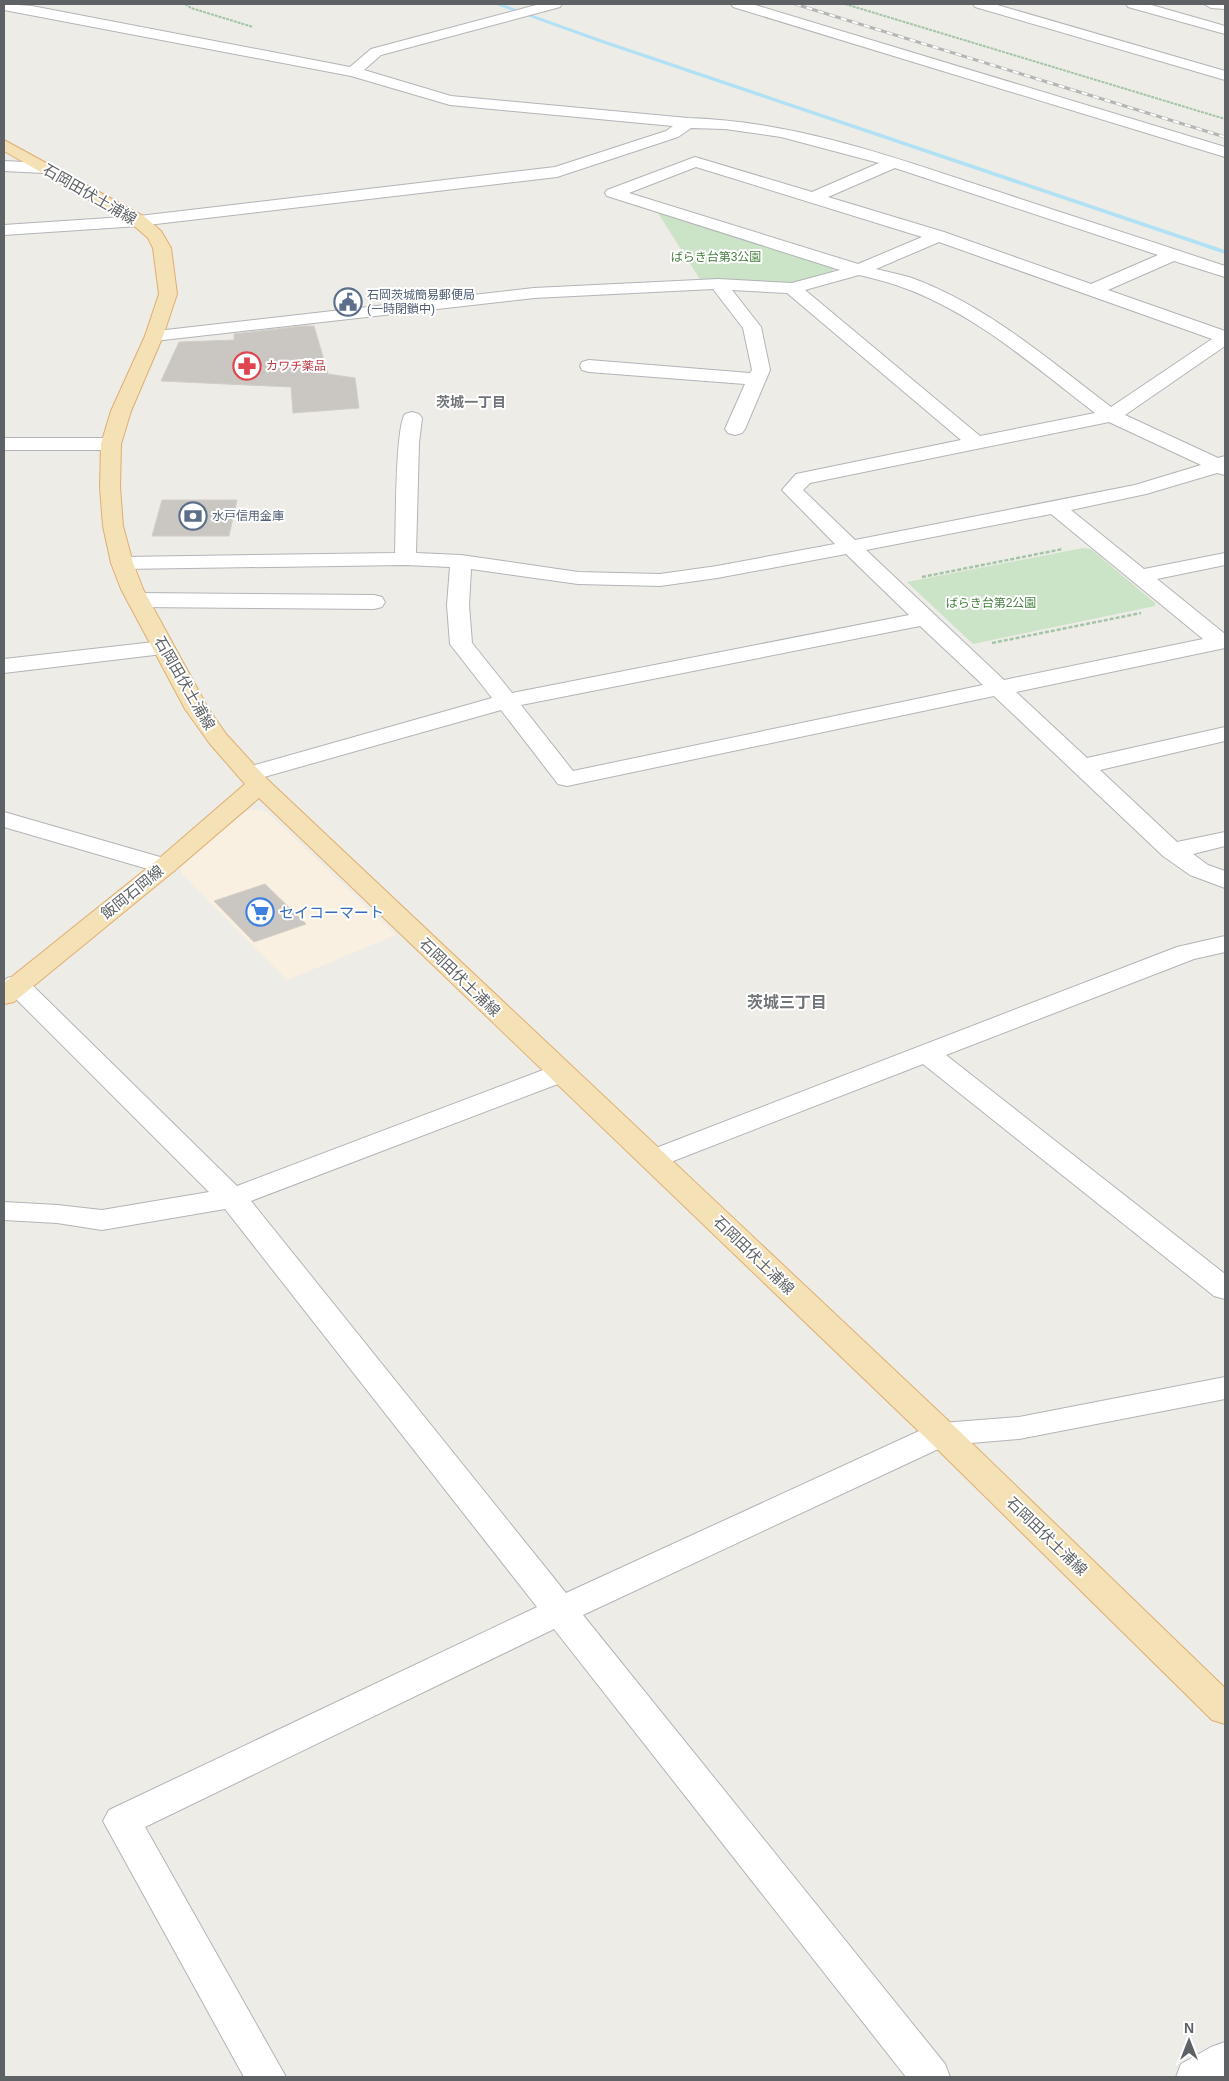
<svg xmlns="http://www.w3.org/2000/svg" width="1229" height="2081" font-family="Helvetica,'Noto Sans JP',sans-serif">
	<rect width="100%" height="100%" fill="#eeece7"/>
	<path fill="#faf0e1" d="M250,810H261L268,813L396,935L287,980L182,874L181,868L237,815Z"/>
	<path fill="#cbe3c7" d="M658,213L834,268L833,272L789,284L701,281Z
		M1083,548L1091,549L1155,603V606L973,644L907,582Z"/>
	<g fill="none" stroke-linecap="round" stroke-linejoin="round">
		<path fill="#b1e1f4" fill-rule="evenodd" d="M494,4H502L603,40L1225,250V254L599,42Z"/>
	</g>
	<path fill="#cac7c3" stroke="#d3cdc6" d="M302,326H314L328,374L355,378L359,408L293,413L291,387L161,381L179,342L234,340V334Z
		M162,500H237L229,536H152Z
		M265,884L306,924L254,942L214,901Z"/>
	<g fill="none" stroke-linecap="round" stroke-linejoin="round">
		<g stroke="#b2b4b7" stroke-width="2">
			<path id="minor" d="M4,4L32,6L350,67L371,49L540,4H562L560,7L381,55L364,70L451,96L688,118C790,121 885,154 981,186C1063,213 1144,239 1225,266V277L1174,261L1108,290L1225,331V346L1125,415L1218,458L1225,456V475L1217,473L1146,494L1071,510L1144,569L1225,553V565L1157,579L1225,634V648L1016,692L1087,758L1225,727V741L1100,770L1177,842L1225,832V846L1193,854L1208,865L1225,871V888L1190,875L1163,856L994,696L567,786L558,784L501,710L257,779L249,781L241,779L237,774L241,769L492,698L450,644L447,605L450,567L405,565L122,569L114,568L111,563L114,558L122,557L395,553C396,529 395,428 405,414L412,412L419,414L422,418L419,443L416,553L461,555L578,572L660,574L717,566L835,544L782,490L796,474L961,440L787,293L732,290L761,327L770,370L745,429L742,433L735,435L728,433L725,429L745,384L589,372L582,370L580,366L582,362L589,360L750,373L752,370L743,328L713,289L534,298L154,341L148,340L145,336L148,332L534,288L718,279L792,283L840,270L607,196L605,193L607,190L695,157L812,192L879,163L781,137L725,129L691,128L678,137L557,177L139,226L4,235V225L139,216L555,167L666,131L673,126L450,105L351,76L4,10ZM696,167L922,237L858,264L629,193ZM895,168L1158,255L1091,284L944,232L828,197ZM939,242L1212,339L1111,407C1048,359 985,304 909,277C899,274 887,272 876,269ZM859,275C872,278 884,281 896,285C971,310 1034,366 1095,413L980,436L805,290ZM1109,422L1201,465L1135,485L855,540L803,490L810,483ZM1051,514L1203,639L1004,680L866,550ZM846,554L909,615L512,693L472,643L469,605L471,569L578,584L660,586L717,578ZM920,626L983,685L573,771L521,705Z
				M731,4H752L1225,147V157L733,7Z
				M973,4H994L1225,71V80L975,7Z
				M1126,4H1148L1225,26V34L1128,7Z
				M1204,4H1225V9L1211,8Z
				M4,161L44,163L50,165L52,168L50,171L44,173L4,171Z
				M4,438H111L118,440L121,444L118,448L111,450H4Z
				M138,593L374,595L382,597L385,602L382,607L374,609L138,607L130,605L127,600L130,595Z
				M163,641L171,643L174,648L171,653L4,673V659Z
				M4,812L174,861L178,866L174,871L165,874L4,827Z
				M1225,936V952L1194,959L946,1055L1225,1274V1299L1214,1296L923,1064L663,1165L653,1168L643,1165L638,1159L643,1153L1177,947Z
				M16,976L25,978L237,1186L551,1067L561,1065L571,1067L575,1073L571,1079L251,1201L566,1593L930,1426L942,1423L1019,1417L1225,1377V1399L1019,1439L947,1445L583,1615L945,2064L950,2077H906L554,1629L145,1827L286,2077H244L103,1821L109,1810L537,1607L225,1209L102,1230L57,1223L4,1220V1202L57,1205L102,1210L209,1192L7,990L4,982L7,978Z
				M1225,2042V2077H1176L1181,2064L1211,2047Z"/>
		</g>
		<g stroke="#dfae6f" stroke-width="2">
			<path id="major" d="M4,140L145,217L161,231L171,248L177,294L163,336L131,411L121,444L120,487L123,526L133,563L143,589L208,708L226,734L268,780L954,1426L1225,1688V1724L1212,1720L930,1442L259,798L174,871L14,1002L4,1004V983L156,861L245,784L210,744L185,709L121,589L111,563L103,526L100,487L101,444L111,411L145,336L159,294L153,248L148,238L133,225L4,151Z"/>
		</g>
		<path stroke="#a3c5a7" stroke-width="2" stroke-dasharray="3 1" stroke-linecap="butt" d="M185,4L191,8L253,27
			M845,4L1225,119"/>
		<path stroke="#a3c5a7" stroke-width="2.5" stroke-dasharray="4 2" stroke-linecap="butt" d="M922,577L1063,549
			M992,643L1141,613"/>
		<use href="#minor" fill="#fff" fill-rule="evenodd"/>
		<use href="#major" fill="#f5e1b6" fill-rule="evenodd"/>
		<g stroke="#b4b5b5" stroke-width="3">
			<path id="rail" d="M795,4L1225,137"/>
		</g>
		<use href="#rail" stroke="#fff" stroke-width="2" stroke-dasharray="6" stroke-linecap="butt"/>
	</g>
	<defs>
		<g id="civic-ring" transform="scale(1.4375)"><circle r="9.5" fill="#fff" stroke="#5c6f8a" stroke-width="1.5"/><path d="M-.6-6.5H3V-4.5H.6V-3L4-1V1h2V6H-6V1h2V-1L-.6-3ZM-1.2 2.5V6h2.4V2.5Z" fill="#5c6f8a"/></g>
		<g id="pharmacy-ring" transform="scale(1.4375)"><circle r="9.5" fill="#fff" stroke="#e0444e" stroke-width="1.5"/><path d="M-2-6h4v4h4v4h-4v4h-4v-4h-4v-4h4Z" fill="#e0444e"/></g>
		<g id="bank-ring" transform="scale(1.4375)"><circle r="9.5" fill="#fff" stroke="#5c6f8a" stroke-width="1.5"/><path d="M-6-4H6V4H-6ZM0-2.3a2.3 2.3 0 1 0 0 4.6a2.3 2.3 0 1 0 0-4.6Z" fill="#5c6f8a"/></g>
		<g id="supermarket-ring" transform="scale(1.4375)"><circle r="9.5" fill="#fff" stroke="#3f7fe0" stroke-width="1.5"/><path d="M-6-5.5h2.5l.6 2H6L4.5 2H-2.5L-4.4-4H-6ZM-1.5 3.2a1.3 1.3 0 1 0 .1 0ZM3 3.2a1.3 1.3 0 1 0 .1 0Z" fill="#3f7fe0"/></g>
	</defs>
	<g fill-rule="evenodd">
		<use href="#civic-ring" x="348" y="302"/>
		<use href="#pharmacy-ring" x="247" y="366"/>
		<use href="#bank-ring" x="193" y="516"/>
		<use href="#supermarket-ring" x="260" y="912"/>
	</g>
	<g text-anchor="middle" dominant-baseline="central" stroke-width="4" stroke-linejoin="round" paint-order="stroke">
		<g font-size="12" fill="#488141" stroke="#fff">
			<text x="716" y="257">ばらき台第3公園</text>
			<text x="991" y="603">ばらき台第2公園</text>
		</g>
		<g font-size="12" fill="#4e5e75" stroke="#fff" text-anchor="start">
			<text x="367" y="295">石岡茨城簡易郵便局<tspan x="367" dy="14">(一時閉鎖中)</tspan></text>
			<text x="212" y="516">水戸信用金庫</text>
		</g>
		<g font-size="12" fill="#be3a42" stroke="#fff" text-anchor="start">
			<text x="266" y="366">カワチ薬品</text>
		</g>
		<g font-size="14" font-weight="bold" fill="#707477" stroke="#fff">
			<text x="471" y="402">茨城一丁目</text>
		</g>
		<g font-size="15" fill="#5e6265" stroke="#fff">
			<text transform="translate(90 194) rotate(30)">石岡田伏土浦線</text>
			<text transform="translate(185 683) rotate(60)">石岡田伏土浦線</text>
			<text transform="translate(132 892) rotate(-39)">飯岡石岡線</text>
			<text transform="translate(460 977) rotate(44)">石岡田伏土浦線</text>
			<text transform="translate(754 1255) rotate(44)">石岡田伏土浦線</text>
			<text transform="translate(1047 1536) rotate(44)">石岡田伏土浦線</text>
		</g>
		<g font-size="15" fill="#366cbe" stroke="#fff" text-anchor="start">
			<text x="279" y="912">セイコーマート</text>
		</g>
		<g font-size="16" font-weight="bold" fill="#707477" stroke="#fff">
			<text x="787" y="1002">茨城三丁目</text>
		</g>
	</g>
	<rect width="1229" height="2081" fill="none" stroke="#5e6265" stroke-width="10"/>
	<g transform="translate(1189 2041)" stroke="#ffffff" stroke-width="4" paint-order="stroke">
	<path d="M0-4L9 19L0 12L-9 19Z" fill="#5e6265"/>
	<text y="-8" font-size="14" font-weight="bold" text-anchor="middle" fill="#5e6265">N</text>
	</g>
</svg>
